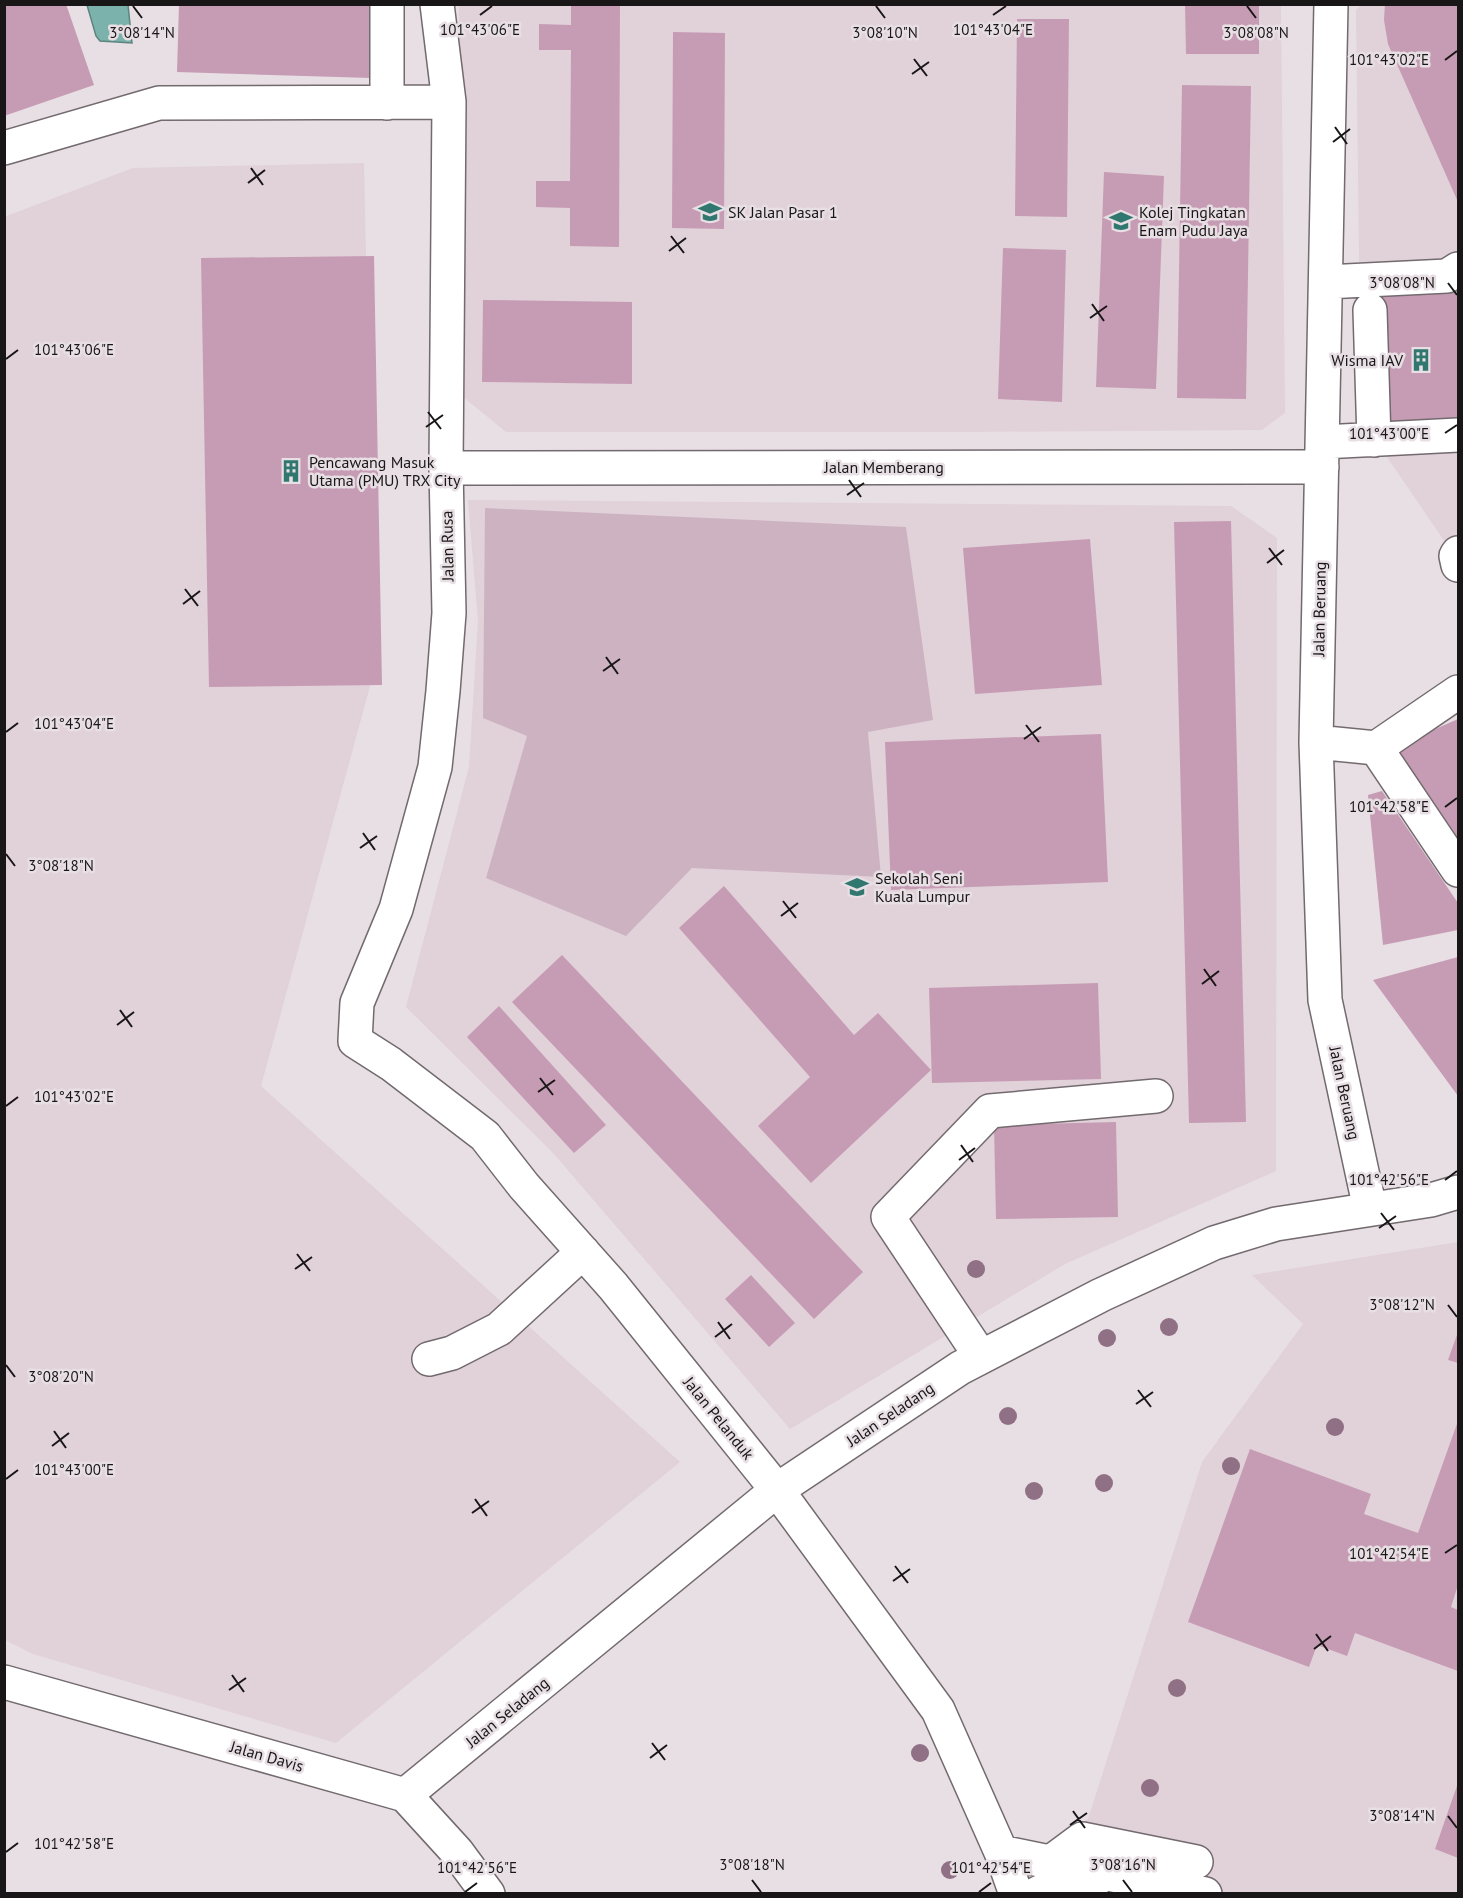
<svg xmlns="http://www.w3.org/2000/svg" width="1463" height="1898" font-family="'PT Sans',sans-serif">
	<rect width="100%" height="100%" fill="#e8dfe4"/>
	<path fill="#e1d1d9" d="M459,5H1281L1285,413L1262,430L961,432H506L462,396Z
		M1361,5H1458V561L1361,419L1356,10Z
		M364,163L375,668L261,1086L680,1462L336,1743L33,1654L5,1640L4,217L133,168Z
		M468,500L1231,506L1277,538L1276,1171L1065,1264L790,1429L554,1154L406,1007L469,767L478,621Z
		M1458,1242V1893L1035,1894L1039,1848L1088,1819L1202,1462L1303,1324L1252,1275Z"/>
	<path fill="#cdb3c1" d="M485,508L906,527L933,720L868,732L881,877L692,868L626,936L486,878L527,736L483,718Z"/>
	<path fill="#7bb3ac" stroke="#5e847f" stroke-width="1.5" d="M87,5H128L132,43L100,41L96,36Z"/>
	<path fill="#c69cb4" d="M4,4H66L94,85L4,116Z
		M179,4H373L371,78L177,72Z
		M571,4H620L619,247L570,246V208L536,207V181H570L571,50H539V24L571,25Z
		M1185,4H1259V54H1186Z
		M1385,4H1458V202L1388,44L1384,20Z
		M1017,19H1069L1067,217L1015,216Z
		M673,32L725,33L724,229L672,228Z
		M1182,85L1251,86L1246,399L1177,398Z
		M1104,172L1164,176L1156,389L1096,387Z
		M1003,248L1066,250L1062,402L998,399Z
		M374,256L382,685L209,687L201,258Z
		M1458,284V427L1386,431L1380,294Z
		M483,300L632,302V384L482,382Z
		M1231,521L1246,1122L1189,1123L1174,522Z
		M1090,539L1102,685L975,694L963,548Z
		M1458,719V846L1392,748Z
		M1101,734L1108,882L891,890L885,742Z
		M1382,791L1458,903V930L1383,945L1368,795Z
		M724,886L854,1035L878,1013L931,1070L811,1183L758,1126L810,1077L679,928Z
		M562,955L863,1272L814,1319L512,1002Z
		M1458,957V1096L1373,980Z
		M1098,983L1101,1079L932,1083L929,988Z
		M499,1006L606,1125L574,1153L467,1037Z
		M1116,1122L1118,1217L996,1219L994,1125Z
		M751,1275L795,1323L769,1347L725,1299Z
		M1458,1332V1363L1448,1360Z
		M1458,1421V1585L1451,1607L1458,1610V1671L1355,1633L1347,1656L1317,1645L1309,1667L1188,1622L1250,1449L1371,1494L1364,1514L1418,1533Z
		M1458,1783V1858L1435,1849Z"/>
	<g fill="none" stroke-linecap="round" stroke-linejoin="round">
		<g stroke="#726a6e" stroke-width="36">
			<path id="minor" d="M387,4V103
				M437,4L449,102L446,468L449,613L443,691L435,767L396,909L357,1003L355,1041L391,1064L485,1136L524,1186L613,1286L777,1490L938,1710L1001,1852L1016,1894
				M1331,4L1316,742L1325,1000L1370,1209
				M4,148L159,103L449,102
				M1326,282L1447,276L1458,269
				M1370,310L1374,440
				M1323,442L1458,435
				M446,468L1322,467
				M1458,553L1456,556L1458,565
				M1316,742L1376,748L1458,870
				M1376,748L1458,692
				M981,1357L888,1217L990,1111L1156,1096
				M429,1359L452,1353L499,1329L583,1252
				M405,1795L777,1490L960,1368L1101,1295L1214,1243L1276,1224L1431,1200L1458,1192
				M1001,1852L1205,1894
				M1051,1862L1082,1839L1196,1862
				M1036,1894L1068,1878L1093,1884"/>
		</g>
		<g stroke="#726a6e" stroke-width="36">
			<path id="major" d="M4,1682L405,1795L457,1852L488,1894"/>
		</g>
		<use href="#minor" stroke="#fff" stroke-width="33"/>
		<use href="#major" stroke="#fff" stroke-width="33"/>
	</g>
	<g fill="#907085">
		<circle cx="976" cy="1269" r="9"/>
		<circle cx="1169" cy="1327" r="9"/>
		<circle cx="1107" cy="1338" r="9"/>
		<circle cx="1008" cy="1416" r="9"/>
		<circle cx="1335" cy="1427" r="9"/>
		<circle cx="1231" cy="1466" r="9"/>
		<circle cx="1104" cy="1483" r="9"/>
		<circle cx="1034" cy="1491" r="9"/>
		<circle cx="1177" cy="1688" r="9"/>
		<circle cx="920" cy="1753" r="9"/>
		<circle cx="1150" cy="1788" r="9"/>
		<circle cx="950" cy="1870" r="9"/>
	</g>
	<path fill="none" stroke="#191617" stroke-width="2" d="M133,6L142,18M876,6L885,18M1247,6L1256,18M480,15L492,6M993,15L1006,6M914,59L927,76M1445,60L1457,51M912,74L929,62M1335,127L1347,144M1333,142L1350,129M251,168L263,185M248,183L265,170M671,236L684,253M669,251L686,238M1448,283L1457,295M1092,304L1104,321M1090,318L1107,306M6,359L18,350M428,412L441,429M426,427L443,415M1445,433L1457,425M849,480L861,497M847,495L864,483M1269,548L1282,565M1267,563L1284,550M185,589L198,606M183,604L200,591M606,657L618,674M603,671L620,659M1026,725L1039,742M6,732L18,723M1024,739L1041,727M1445,807L1457,798M363,833L375,850M360,848L377,836M6,854L15,866M783,901L796,918M781,916L798,903M1204,969L1216,986M1202,984L1219,971M120,1010L132,1027M117,1025L134,1012M540,1078L553,1095M538,1092L555,1080M6,1106L18,1097M961,1145L973,1162M959,1160L975,1148M1445,1180L1457,1171M1381,1213L1394,1230M1379,1228L1396,1216M297,1254L310,1271M295,1269L312,1257M1448,1305L1457,1317M718,1322L730,1339M715,1337L732,1324M6,1365L15,1377M1138,1390L1151,1407M1136,1404L1153,1392M54,1431L66,1448M52,1446L69,1433M6,1479L18,1470M475,1499L487,1516M472,1513L489,1501M1445,1553L1457,1545M895,1566L908,1583M893,1581L910,1569M1316,1634L1328,1651M1314,1649L1331,1636M232,1675L244,1692M229,1690L246,1678M652,1743L665,1760M650,1758L667,1745M1073,1811L1085,1828M1448,1816L1457,1828M1070,1825L1087,1813M6,1852L18,1843M752,1880L761,1892M1123,1880L1132,1892M465,1892L477,1883M979,1892L991,1883"/>
	<defs>
		<g id="school-bare" transform="scale(1.8)"><path d="M0-5L7-2L0 1L-7-2ZM-4 1L0 2.5L4 1V4Q0 6-4 4Z" fill="#307770" stroke="#e8dfe4" stroke-width="2.5" paint-order="stroke"/></g>
		<g id="building-bare" transform="scale(1.8)"><path d="M-4-6H4V6H1V3H-1V6H-4ZM-2.5-4.3h1.7v1.8h-1.7ZM.8-4.3h1.7v1.8H.8ZM-2.5-1h1.7V.8h-1.7ZM.8-1h1.7V.8H.8Z" fill="#307770" stroke="#e8dfe4" stroke-width="2.5" paint-order="stroke"/></g>
	</defs>
	<g fill-rule="evenodd">
		<use href="#school-bare" x="710" y="212"/>
		<use href="#school-bare" x="1121" y="221"/>
		<use href="#building-bare" x="1421" y="360"/>
		<use href="#building-bare" x="291" y="471"/>
		<use href="#school-bare" x="857" y="887"/>
	</g>
	<g text-anchor="middle" dominant-baseline="central" stroke-width="5" stroke-linejoin="round" paint-order="stroke">
		<g font-size="16" fill="#191617" stroke="#e8dfe4" text-anchor="start">
			<text x="728" y="212">SK Jalan Pasar 1</text>
			<text x="1139" y="212">Kolej Tingkatan<tspan x="1139" dy="18">Enam Pudu Jaya</tspan></text>
			<text x="1403" y="360" text-anchor="end">Wisma IAV</text>
			<text x="309" y="462">Pencawang Masuk<tspan x="309" dy="18">Utama (PMU) TRX City</tspan></text>
			<text x="875" y="878">Sekolah Seni<tspan x="875" dy="18">Kuala Lumpur</tspan></text>
		</g>
		<g font-size="16" fill="#191617" stroke="#e8dfe4">
			<text x="884" y="467">Jalan Memberang</text>
			<text transform="translate(447 546) rotate(-91)">Jalan Rusa</text>
			<text transform="translate(1319 609) rotate(-89)">Jalan Beruang</text>
			<text transform="translate(1345 1093) rotate(78)">Jalan Beruang</text>
			<text transform="translate(890 1414) rotate(-34)">Jalan Seladang</text>
			<text transform="translate(719 1418) rotate(51)">Jalan Pelanduk</text>
			<text transform="translate(507 1712) rotate(-39)">Jalan Seladang</text>
			<text transform="translate(267 1756) rotate(16)">Jalan Davis</text>
		</g>
	</g>
	<g font-size="15" text-anchor="middle" fill="#191617" stroke="#e8dfe4" stroke-width="5" stroke-linejoin="round" paint-order="stroke">
		<text x="480" y="35">101°43'06"E</text>
		<text x="993" y="35">101°43'04"E</text>
		<text x="142" y="38">3°08'14"N</text>
		<text x="885" y="38">3°08'10"N</text>
		<text x="1256" y="38">3°08'08"N</text>
		<text x="1389" y="65">101°43'02"E</text>
		<text x="1402" y="288">3°08'08"N</text>
		<text x="74" y="355">101°43'06"E</text>
		<text x="1389" y="439">101°43'00"E</text>
		<text x="74" y="729">101°43'04"E</text>
		<text x="1389" y="812">101°42'58"E</text>
		<text x="61" y="871">3°08'18"N</text>
		<text x="74" y="1102">101°43'02"E</text>
		<text x="1389" y="1185">101°42'56"E</text>
		<text x="1402" y="1310">3°08'12"N</text>
		<text x="61" y="1382">3°08'20"N</text>
		<text x="74" y="1475">101°43'00"E</text>
		<text x="1389" y="1559">101°42'54"E</text>
		<text x="1402" y="1821">3°08'14"N</text>
		<text x="74" y="1849">101°42'58"E</text>
		<text x="752" y="1870">3°08'18"N</text>
		<text x="1123" y="1870">3°08'16"N</text>
		<text x="477" y="1873">101°42'56"E</text>
		<text x="991" y="1873">101°42'54"E</text>
	</g>
	<rect width="1463" height="1898" fill="none" stroke="#191617" stroke-width="12"/>
</svg>
